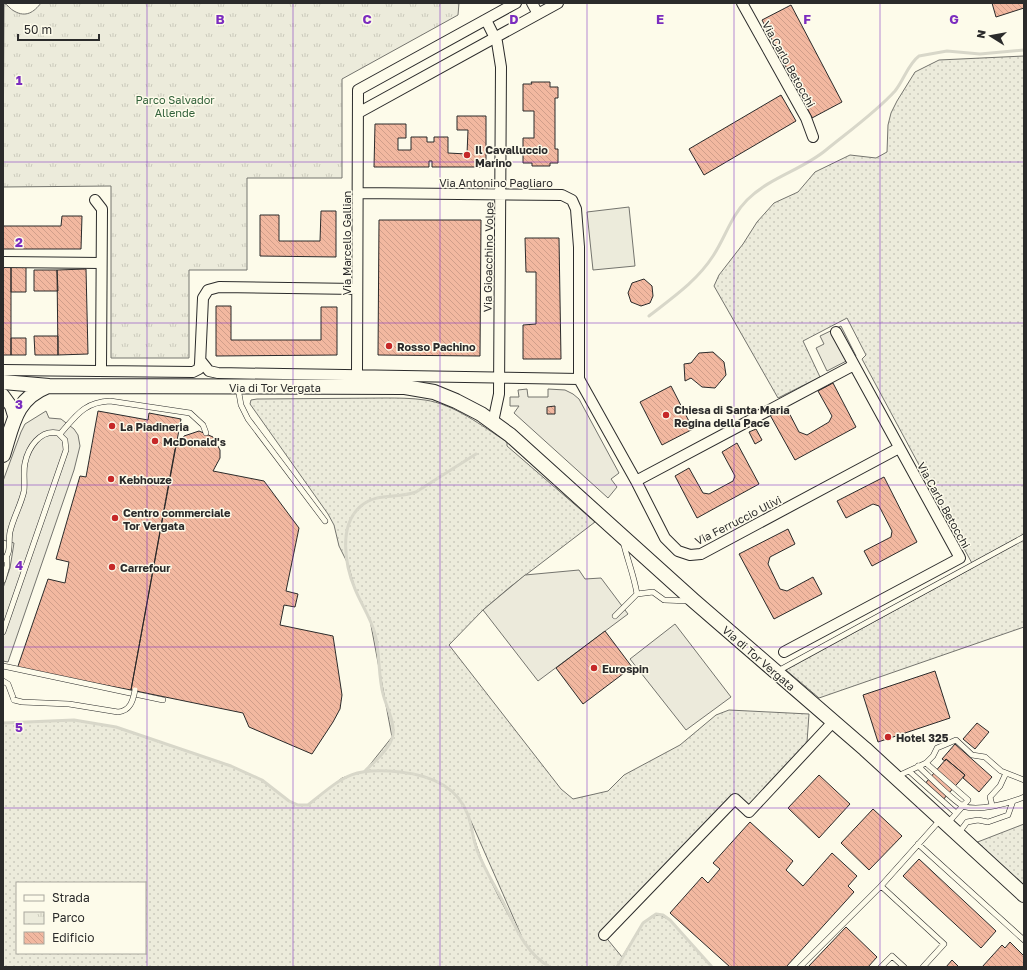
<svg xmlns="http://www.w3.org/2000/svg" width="1027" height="970" font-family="'Golos Text',sans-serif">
	<defs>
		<pattern id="grass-dots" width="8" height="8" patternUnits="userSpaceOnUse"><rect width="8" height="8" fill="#ecebdb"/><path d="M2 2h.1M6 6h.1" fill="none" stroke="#cbcabc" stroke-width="1.8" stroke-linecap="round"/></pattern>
		<pattern id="park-tufts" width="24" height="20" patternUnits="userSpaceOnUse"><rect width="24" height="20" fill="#ecebdb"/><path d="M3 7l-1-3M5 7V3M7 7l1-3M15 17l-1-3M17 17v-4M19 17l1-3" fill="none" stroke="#cbcabc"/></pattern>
		<pattern id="building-back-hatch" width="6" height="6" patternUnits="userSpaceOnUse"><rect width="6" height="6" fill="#f2b8a0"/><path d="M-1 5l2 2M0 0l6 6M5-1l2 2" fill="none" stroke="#d09e8a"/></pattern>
	</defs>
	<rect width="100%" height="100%" fill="#fdfbea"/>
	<path fill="url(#grass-dots)" stroke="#74746e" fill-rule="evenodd" d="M1024,56V627L819,698L786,670L974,567L862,359L866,355L847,318L803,341L820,377L778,398L714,286L719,275L743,244L757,222L774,203L798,192L815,172L850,155L876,158L887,152L888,125L891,113L897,101L915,72L939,60Z
		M385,398C398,398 412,398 425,400C454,404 482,426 507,442V446L595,522L510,587L483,610L449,645L561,789L573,799L608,791L624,775L680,745L716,715L729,710L809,714L807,742L749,812L735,799L604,935L622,957L643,923L652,916L660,915L670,920L712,967H551L543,962L550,967H3V723L74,720L116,727L231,766L262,780L289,801L298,805H308L342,778L365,771L392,737L370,620L355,589L348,564L339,546L334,525L328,514L250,404L251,400L257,399ZM470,819L521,935L520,936C501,901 476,858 470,819ZM17,883H145V953H17Z
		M1024,824V885L975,843Z"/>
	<path fill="url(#park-tufts)" stroke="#74746e" d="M4,3C8,5 10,9 14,11C26,18 34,12 41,3H459L458,15L342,79V178H247V270H189V358H111V186L3,187Z"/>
	<path fill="#ecebdb" stroke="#74746e" d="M629,207L635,266L593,270L587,212Z"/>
	<path fill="#eceadb" stroke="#74746e" d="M841,326L856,356L827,371L816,348L824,344L820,336Z
		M527,389L528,397H548V389L565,390L573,394L579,399L619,473L611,479L617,487L608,498L514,413L519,406H510V397H519L518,390Z
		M46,411L49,418L61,419L74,429L78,435L80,446L74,470L8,662L3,661V588L10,568L14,543L3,540V481L21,432L25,424Z
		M579,570L585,579L601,578L628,614L538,681L483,610L525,575Z
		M675,624L731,697L686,730L630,659Z"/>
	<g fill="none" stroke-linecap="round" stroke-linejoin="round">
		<path stroke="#d8d7c9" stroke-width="3" d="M649,316C672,298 697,281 713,256C725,238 731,216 747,200C770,177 802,170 826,150C848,132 876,112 895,91C904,80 908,64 919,56L947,51L980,54L1024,50
			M3,723L74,720L116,727L231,766L262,780L289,801L298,805H308C344,776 352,767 400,772C429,775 457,785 468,815C472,826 473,839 477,850C483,866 492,881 500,896C514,922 523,952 550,967
			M365,771C375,761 390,749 393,735C395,722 386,706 383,694C378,674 380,653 375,634C371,618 361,604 355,589C345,565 338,525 361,506C377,492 397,499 416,492L476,454
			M617,967L643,923L656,914L663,915L670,920L712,967"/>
	</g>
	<path fill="url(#building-back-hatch)" stroke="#2b2b2b" d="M992,3H1024V8L996,17Z
		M791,5L842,102L812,118L762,20Z
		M531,82H550V87H558V98H555V149H558V163H550V166H532V163H523V138H534V111H523V84H532Z
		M781,95L796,121L704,175L689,149Z
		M457,116H486V167H432V161H429V167H374L375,124H406V138H398V150H411V137H427V142H434V137H448V153L467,154L468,130H457Z
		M321,211H336V257L260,256V215H279V241H320Z
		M62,216H82L81,249H3V226H61Z
		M379,220H481L480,356L378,355Z
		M525,238H559L561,359H523V325L536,324V272H526Z
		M3,267H11V355H3Z
		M11,267H26V292H11Z
		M86,269L88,354L58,355L57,270Z
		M34,270H57L58,291H34Z
		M644,279L652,286L653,296L650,303L641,306L631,302L628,293L632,283Z
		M216,306H231V340H321V307H337V355L216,356Z
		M34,336H58V355H35Z
		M11,338H26V355H11Z
		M713,352L724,362L726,375L715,388L702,387L691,378L685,381L684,364L691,363L699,353Z
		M833,383L856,427L795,460L770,415L786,407L799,432L807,435L829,422L832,416L818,391Z
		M671,386L693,429L662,445L640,402Z
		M555,406V414H547V407Z
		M98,411L148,420L149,413L181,419L131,690L17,669L48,579L65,583L69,562L56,559L80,476L86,477Z
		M756,429L762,440L755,444L749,432Z
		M199,431L213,437L220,450V458L213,471L264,481L299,528L286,591L298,594L295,607L284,605L280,625L333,636L342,695L340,709L333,722L312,754L249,727L243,713L131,690L175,449L184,436Z
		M737,443L759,484L697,518L675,476L689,468L703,493L709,494L733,481L735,476L722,452Z
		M884,477L917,542L872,566L864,551L891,537L892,531L879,506L873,504L846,518L837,501Z
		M788,529L795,544L770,557L768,564L780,589L787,591L813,577L822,594L774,619L739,554Z
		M605,631L632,667L583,704L556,668Z
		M935,671L950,718L878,742L863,695Z
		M977,723L989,732L975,749L963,739Z
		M955,744L992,777L979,792L963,778L965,775L946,759L945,761L942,759Z
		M946,759L965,775L941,802L923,786Z
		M819,775L850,804L819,838L788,808Z
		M873,809L902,836L869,870L841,843Z
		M750,822L793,861L786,870L803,886L832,853L857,876L848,886L854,892L786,967H730L670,913L702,877L708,883L720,869L713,863Z
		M919,859L996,931L981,948L903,876Z
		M846,927L877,957L868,967H808Z
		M1010,942L1024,956V967H982L1002,945L1005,948Z
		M952,960L959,967H946Z"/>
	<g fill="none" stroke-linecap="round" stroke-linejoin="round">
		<g stroke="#2b2b2b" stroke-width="6">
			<path id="service" d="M238,388L241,405L248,419L325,521
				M60,434C76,416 84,402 110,401L190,413L203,425L206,433
				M3,560C12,554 8,541 10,532C13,518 21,505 24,491C25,481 23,472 25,463C28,448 40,429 58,433L65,440L66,450L3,632
				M3,580L7,566V558
				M637,594L653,592L664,600L690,601
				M615,616L637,594C634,575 627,559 623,541
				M3,666L163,700
				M778,671L1024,537
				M3,681L8,684L14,700
				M926,763L933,756L937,748L956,740L972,755L985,757L1001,771L1024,780
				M918,766C928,775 953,801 963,806C978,812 1010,803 1024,797
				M909,771L956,813
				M898,776L926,763L968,800L947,824
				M992,805L990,797L1000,786L1006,773
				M958,834L967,822L978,820L988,822L1008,815L1013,801
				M918,844L1024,940
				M800,967L881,886
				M881,967L892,956L904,967
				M923,967L944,944L881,886L940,820"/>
		</g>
		<g stroke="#2b2b2b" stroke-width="12">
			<path id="minor" d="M742,3L806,118L813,137
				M538,14L558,3
				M486,20L497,42L501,67L499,394L493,422
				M358,113L538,14L532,3
				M358,193L562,195L572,200L576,209L579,247V379L636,481L665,538L678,551L690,555L701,554L899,448
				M95,200L102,209L101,371
				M3,262L101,263
				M201,361L209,371L218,373L579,379
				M3,370L193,372L199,369L200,364L203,298L208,290L219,287L357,289
				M357,374L358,90L516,3
				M636,481L854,365
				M784,652L960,558L836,332
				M604,935L735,799L749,812L833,722"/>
		</g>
		<g stroke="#2b2b2b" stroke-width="14">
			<path id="tertiary" d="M3,395L11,406L15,419"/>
		</g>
		<g stroke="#2b2b2b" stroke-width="16">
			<path id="secondary" d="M3,382L49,386L405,387L434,392L456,401L481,414L510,435L694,601L865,749L1024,895
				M3,455C13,424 15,399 48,386"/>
		</g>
		<use href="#service" stroke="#fdfbea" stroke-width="5"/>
		<use href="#minor" stroke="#fdfbea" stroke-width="10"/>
		<use href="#tertiary" stroke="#fdfbea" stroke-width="12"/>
		<use href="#secondary" stroke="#fdfbea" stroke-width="14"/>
		<g stroke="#2b2b2b" stroke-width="6" stroke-linecap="butt">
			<path id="service-bridge" d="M14,700L22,702L69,704L118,712C130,711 133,701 135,690"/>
		</g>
		<use href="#service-bridge" stroke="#fdfbea" stroke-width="5"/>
	</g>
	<path fill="none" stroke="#7b2cbf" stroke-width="1" stroke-opacity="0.55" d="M147,3V967M293,3V967M440,3V967M587,3V967M734,3V967M880,3V967M3,162H1024M3,323H1024M3,485H1024M3,647H1024M3,808H1024"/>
	<g fill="#c62828" stroke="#fdfbea" stroke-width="1.5">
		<circle cx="467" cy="155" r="4"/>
		<circle cx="389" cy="346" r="4"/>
		<circle cx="666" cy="415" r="4"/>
		<circle cx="112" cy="426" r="4"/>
		<circle cx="155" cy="441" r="4"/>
		<circle cx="111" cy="479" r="4"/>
		<circle cx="115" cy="518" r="4"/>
		<circle cx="112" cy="567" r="4"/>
		<circle cx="594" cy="668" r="4"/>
		<circle cx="888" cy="737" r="4"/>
	</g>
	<g text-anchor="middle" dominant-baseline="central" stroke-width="3" stroke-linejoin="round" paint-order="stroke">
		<g font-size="11" fill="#2b2b2b" stroke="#fdfbea">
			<text transform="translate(789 64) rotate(61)">Via Carlo Betocchi</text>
			<text x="496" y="182">Via Antonino Pagliaro</text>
			<text transform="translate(346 243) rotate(-90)">Via Marcello Gallian</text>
			<text transform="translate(488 257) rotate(-89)">Via Gioacchino Volpe</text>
			<text x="275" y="387">Via di Tor Vergata</text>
			<text transform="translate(944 505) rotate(61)">Via Carlo Betocchi</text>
			<text transform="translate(738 520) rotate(-27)">Via Ferruccio Ulivi</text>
			<text transform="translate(759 658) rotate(41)">Via di Tor Vergata</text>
		</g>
		<g font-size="11" fill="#34623c" stroke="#fdfbea">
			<text x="175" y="99">Parco Salvador<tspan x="175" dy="13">Allende</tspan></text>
		</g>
		<g font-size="11" font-weight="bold" fill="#2b2b2b" stroke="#fdfbea" text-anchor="start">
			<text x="475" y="149">Il Cavalluccio<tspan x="475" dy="13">Marino</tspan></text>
			<text x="397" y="346">Rosso Pachino</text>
			<text x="674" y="409">Chiesa di Santa Maria<tspan x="674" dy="13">Regina della Pace</tspan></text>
			<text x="120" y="426">La Piadineria</text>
			<text x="163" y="441">McDonald's</text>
			<text x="119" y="479">Kebhouze</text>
			<text x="123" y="512">Centro commerciale<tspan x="123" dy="13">Tor Vergata</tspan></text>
			<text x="120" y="567">Carrefour</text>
			<text x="602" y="668">Eurospin</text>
			<text x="896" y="737">Hotel 325</text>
		</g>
	</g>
	<g font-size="13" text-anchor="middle" font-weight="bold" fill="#7b2cbf" stroke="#fdfbea" stroke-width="3" stroke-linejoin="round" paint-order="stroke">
		<text x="220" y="24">B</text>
		<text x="367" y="24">C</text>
		<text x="514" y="24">D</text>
		<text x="660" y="24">E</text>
		<text x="807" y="24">F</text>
		<text x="954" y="24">G</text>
		<text x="19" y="85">1</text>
		<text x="19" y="247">2</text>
		<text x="19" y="409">3</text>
		<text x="19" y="570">4</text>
		<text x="19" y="732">5</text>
	</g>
	<rect width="1027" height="970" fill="none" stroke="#2b2b2b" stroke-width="8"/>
	<rect x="16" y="882" width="130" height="72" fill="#fdfbea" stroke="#a9a89e"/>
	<rect x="24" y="895" width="20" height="6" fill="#fdfbea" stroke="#a9a89e"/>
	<text x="52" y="902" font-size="12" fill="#2b2b2b">Strada</text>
	<rect x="24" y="912" width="20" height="12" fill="url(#park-tufts)" stroke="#a9a89e"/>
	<text x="52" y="922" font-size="12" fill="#2b2b2b">Parco</text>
	<rect x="24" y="932" width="20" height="12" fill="url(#building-back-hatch)" stroke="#a9a89e"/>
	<text x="52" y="942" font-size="12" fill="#2b2b2b">Edificio</text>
	<g transform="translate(991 36) rotate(281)" stroke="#fdfbea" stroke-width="3" paint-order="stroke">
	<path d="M0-3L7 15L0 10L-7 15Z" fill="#2b2b2b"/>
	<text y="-6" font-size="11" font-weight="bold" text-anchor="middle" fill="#2b2b2b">N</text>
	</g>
	<path d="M18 34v6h81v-6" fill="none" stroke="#2b2b2b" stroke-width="2"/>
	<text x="24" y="34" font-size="12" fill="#2b2b2b" stroke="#fdfbea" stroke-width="3" paint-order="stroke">50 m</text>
</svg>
